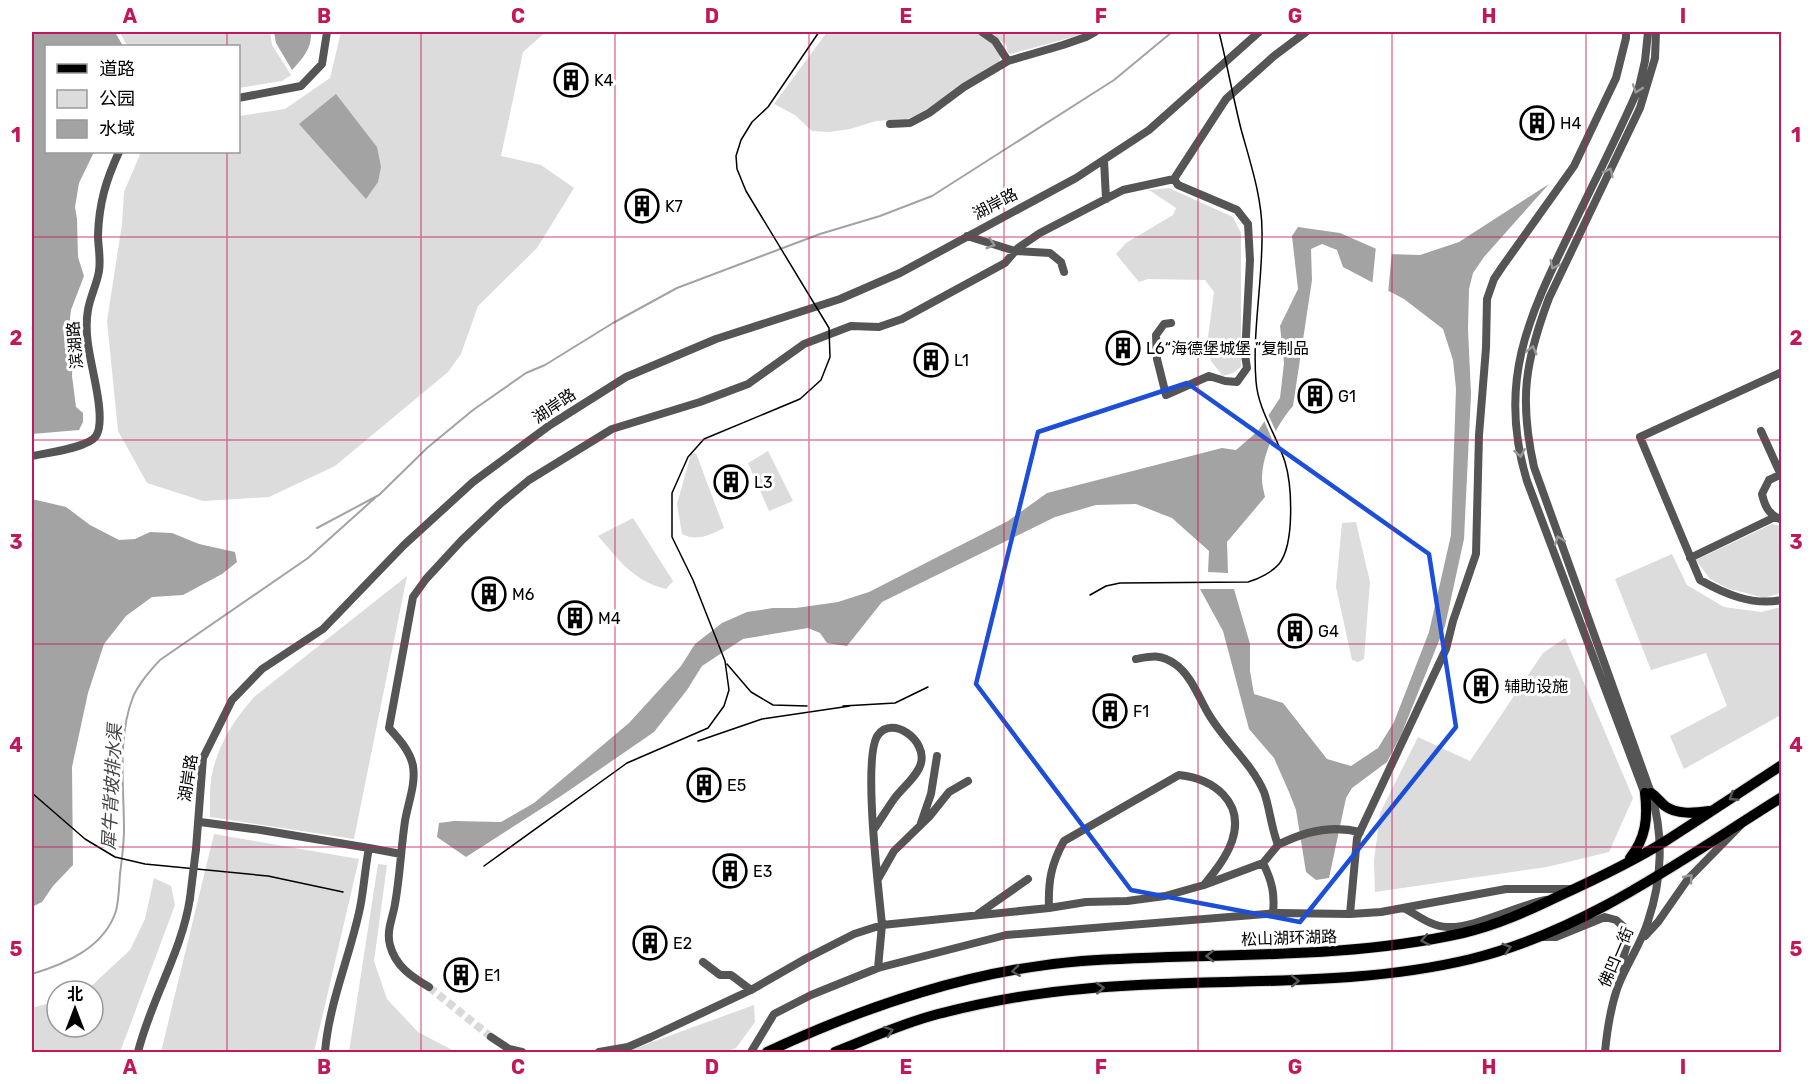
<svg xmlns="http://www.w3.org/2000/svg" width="1813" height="1084" font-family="Rubik,'Noto Sans SC',sans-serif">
	<rect width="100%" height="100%" fill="#fff"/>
	<path fill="#dcdcdc" d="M120,32H270L272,45L291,75L282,81L239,88L238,46H127Z
		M341,32H546L523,52L501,156L541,165L574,188L537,248L478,306L461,354L448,372L335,466L269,497L203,501L147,483L118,431L107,321L122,224L124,192L141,152H238L239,116L285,109L330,78Z
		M827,32H976L991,42L1001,54L999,62L921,114L907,119L876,121L850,129L829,132L812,131L795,115L774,104Z
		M986,32H1086L1080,35L1011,54L1008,53L1006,44Z
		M1169,188L1233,217L1241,233V367L1233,373L1223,376L1211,361L1208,337L1214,292L1205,280L1148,279L1139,282L1116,254L1126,243L1173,215L1176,208L1149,190Z
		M768,451L793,501L769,511L748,463Z
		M696,453L724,528C710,535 697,542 682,534L677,504L691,454Z
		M633,518L673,581L666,589C633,581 619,560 598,536Z
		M1356,522L1370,582L1364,659L1358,662L1352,660L1336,587L1342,523Z
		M1772,524L1781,526V593L1764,598L1727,588L1710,579L1696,560Z
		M1672,554L1687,585L1724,607L1761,612L1781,607V715L1684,769L1670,736L1727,706L1706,653L1651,670L1615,579Z
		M407,576L354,839L210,817C210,802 209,784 213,770C220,741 235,719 254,697Z
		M1565,638L1633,798L1609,852L1547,867L1375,892L1374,861L1380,813L1418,737L1470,761L1543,653Z
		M214,834L359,859L314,1052H161Z
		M378,864L387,865L374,961L387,999L418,1032L456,1052H349Z
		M154,878L171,886L175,905L120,1052H32V1008L57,1001V1027H93V991H86L130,950L145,919Z
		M754,1005L755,1022L736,1048L726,1052H625Z"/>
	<path fill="#a3a3a3" d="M32,32H115L123,46H46V152H94L79,183L75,207L77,219L78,257L84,276L71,310L68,335L73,357L72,376L76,407L83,413V422L79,430L32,434Z
		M274,32H311C312,48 303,58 292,70L276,43Z
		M336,94L377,147L381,167L378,182L366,199L299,124Z
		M1549,184L1484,257L1473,273L1469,289L1468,329L1471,394L1464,539L1445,626L1401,735L1387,762L1352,788L1346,798L1329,878L1316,880L1306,872L1296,810L1289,792L1274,758L1249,729L1223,631L1200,589H1234L1250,644V671L1254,694L1283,703L1327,759L1351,766L1378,748L1394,722L1429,632L1451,535L1456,389L1453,360L1443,329L1404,299L1343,267L1337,250L1322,244L1311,249L1312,280L1293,406C1277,424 1262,454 1262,479C1262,485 1264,492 1265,497L1227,542L1228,573L1208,572L1209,551L1172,518L1136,504L1096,505L1055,517L882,602L847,646L827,643L820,633L808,628L743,639L702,666L687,690L654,732L561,796L466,857L437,837L439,823L454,821L501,822L534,803L629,723L681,666L695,644L722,623L747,612L773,608H796L838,602L869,592L1008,521L1047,493L1222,448L1236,450L1258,431L1280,398L1284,363L1280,326L1298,289L1292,236L1298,227L1340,233L1388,254L1420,255L1459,242Z
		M32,499L66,507L90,525L119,540L135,539L150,532L172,533L199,544L235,552L237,562L222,574L183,595L152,597L126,616L104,644L88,693L72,767L73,865L53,886L42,902L32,907Z"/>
	<path fill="#fff" d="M1376,246L1392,251L1388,294L1372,287Z
		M1267,412L1278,436L1274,444L1263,418Z"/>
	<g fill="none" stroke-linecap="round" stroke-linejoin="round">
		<path stroke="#a3a3a3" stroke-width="2" d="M317,528L379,495L427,448L473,410L526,373L545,365L613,323L677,288L820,234L880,216L932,196L1114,80L1172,32
			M32,974C65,964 104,948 116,911C119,899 119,887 120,874C122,859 124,844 124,829C124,786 117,738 133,697C139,683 150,671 160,660L308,558L376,497"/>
		<path stroke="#d9d9d9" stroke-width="8" stroke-dasharray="8 4" stroke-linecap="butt" d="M429,987L491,1037"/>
		<g stroke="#dbdbdb" stroke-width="12">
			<path id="major" d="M1651,793C1657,797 1660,802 1665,806C1677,815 1695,813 1709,811
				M1630,858C1646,838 1648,818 1645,793
				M767,1052C866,1006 971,970 1082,961C1209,952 1338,961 1463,933C1497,925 1528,911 1559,896C1594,880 1632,862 1664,842C1703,817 1742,791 1782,765
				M835,1052C868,1039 903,1023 938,1014C985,1002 1034,993 1082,989C1212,976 1342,990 1471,959C1586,931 1684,858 1782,797"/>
		</g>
		<path stroke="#555" stroke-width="8" d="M982,32L995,41L1008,61
			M238,98L301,86L322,64L327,32
			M890,124L910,123L929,113L964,87L1008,61L1063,45L1086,37L1095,32
			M1104,160L1106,199
			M967,236L1015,251L1050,253L1061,262L1064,272
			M1171,323L1164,324L1156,335L1157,359L1166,395L1209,376L1225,381L1237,382L1247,368L1245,355L1250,260L1248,224L1237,210L1178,185L1174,179L1226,99L1274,56L1306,32
			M1782,372L1640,437L1700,580C1725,594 1752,606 1782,600
			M1761,431L1781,475
			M32,456C46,453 88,448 96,436C106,421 93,374 90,356C87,341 85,326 88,310C90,297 97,284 99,271C101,258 98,247 98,235C99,203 106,180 119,152
			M1782,474L1769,480L1762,494C1765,507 1769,515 1782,520
			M1690,558L1775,517
			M1646,797L1527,481C1497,383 1528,318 1570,232C1593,184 1618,136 1639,87L1645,61L1648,32
			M200,822L261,830L369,848C365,868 364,888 360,908C350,956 329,1003 325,1052
			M921,823L931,794L937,756
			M1278,845C1303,832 1332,825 1360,832
			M369,848L401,854
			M196,849L203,758L232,700L262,669L323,629L404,545L473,482L550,425L626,377L716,339L840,299L900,273L1076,178L1149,130L1259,32
			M1263,863C1272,881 1275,894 1273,913
			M878,879L894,851L929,817L949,792L968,781
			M1049,908C1048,882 1051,864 1064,841L1179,775C1214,779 1245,802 1232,841C1226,858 1215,871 1204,885
			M1404,908C1417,915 1432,927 1447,927C1473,929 1518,905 1546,900
			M978,914L1028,879
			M1350,914L1357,838L1446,649L1453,621L1476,554L1479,435L1486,348L1487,299L1494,279L1502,267L1574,166L1616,78L1626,38V32
			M1645,936L1658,922L1688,879L1740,826
			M1544,937H1556L1605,917L1616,920L1625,928L1628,941L1623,958L1622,972
			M703,962L720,975H731L751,990
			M878,968L882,925L1049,908L1086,902L1127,901L1165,896L1204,885L1263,863L1278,845C1271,827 1270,809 1264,792C1251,762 1224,741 1208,713C1199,698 1191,675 1175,664C1161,654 1153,656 1136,659
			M429,987C412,977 395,966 390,945C386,931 393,917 395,904C400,876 401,848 405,821C408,803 416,784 413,766C410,751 399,739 389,728L413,597L426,579L462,540L500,504L529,480L612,429L700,402L748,384L804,344L851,326L879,327L902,319L1005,263L1018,248L1040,233L1123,190L1174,179
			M491,1037L509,1049L522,1052
			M138,1052C151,999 182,952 190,898
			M599,1052L628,1047L651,1037L751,990L805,959L854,934L882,925C879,892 862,756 878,735C892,715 927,740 921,763C918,776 902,788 894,799C887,809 881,819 874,829
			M751,1052L774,1014L811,995L878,968L1006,935L1278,913L1350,914L1381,912L1506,889H1572
			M1605,1052C1607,1031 1610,1010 1617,989C1625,966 1641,945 1648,921C1662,880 1664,835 1651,793L1534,467C1519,399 1525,362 1549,298L1640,108L1655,58L1656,32"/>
		<use href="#major" stroke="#000" stroke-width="10"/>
		<path stroke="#000" stroke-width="1.5" d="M1090,595L1106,586L1120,583L1248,582C1259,579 1272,572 1279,564C1295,544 1292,485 1285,462C1276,434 1258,410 1256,381C1252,331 1263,281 1262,231C1262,197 1250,162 1241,129C1233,97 1227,64 1219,32
			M727,664L751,692L773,705L807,706
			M843,706L895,703L928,687
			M698,741L762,719L850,706
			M32,793L85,839L115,857L145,864L268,876L343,892
			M484,866L627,763L708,728L724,706L729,690L725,661L693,580L672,537V493L688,457L704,439L800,399L821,380L830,357L829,328L746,191L737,169L736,156L741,140L752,122L768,107L819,32"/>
		<path stroke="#555" stroke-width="8" d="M190,898L196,849"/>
	</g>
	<defs><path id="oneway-chevron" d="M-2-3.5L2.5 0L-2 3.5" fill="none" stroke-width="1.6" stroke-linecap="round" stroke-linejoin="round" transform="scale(1.5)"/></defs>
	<g stroke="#999">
		<use href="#oneway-chevron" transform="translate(1637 89) rotate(109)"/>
		<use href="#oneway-chevron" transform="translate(1609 172) rotate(-64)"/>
		<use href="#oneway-chevron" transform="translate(991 244) rotate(17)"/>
		<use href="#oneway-chevron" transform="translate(1554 265) rotate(116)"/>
		<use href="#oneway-chevron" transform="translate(1532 350) rotate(-76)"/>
		<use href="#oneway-chevron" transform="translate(1520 453) rotate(80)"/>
		<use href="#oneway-chevron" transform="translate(1559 540) rotate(-110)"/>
		<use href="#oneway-chevron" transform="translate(1689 878) rotate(-50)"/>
	</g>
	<g stroke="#595959">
		<use href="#oneway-chevron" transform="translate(1733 797) rotate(147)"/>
		<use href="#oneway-chevron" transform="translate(1425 940) rotate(169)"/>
		<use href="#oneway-chevron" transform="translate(1507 948) rotate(-17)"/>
		<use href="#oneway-chevron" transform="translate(1210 956) rotate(179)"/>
		<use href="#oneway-chevron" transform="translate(1016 971) rotate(172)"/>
		<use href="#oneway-chevron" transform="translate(1295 981) rotate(-1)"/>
		<use href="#oneway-chevron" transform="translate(1100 988) rotate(-3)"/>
		<use href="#oneway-chevron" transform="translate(889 1031) rotate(-19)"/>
	</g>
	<path fill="none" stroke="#1d4ed8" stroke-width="4.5" stroke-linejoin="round" d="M1187,383L1429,554L1456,727L1300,922L1131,890L976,684L1038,432Z"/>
	<path fill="none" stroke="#c2185b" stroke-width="1.5" stroke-opacity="0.55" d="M227,32V46M421,32V1052M615,32V1052M809,32V1052M1004,32V1052M1198,32V1052M1392,32V1052M1586,32V1052M227,152V1052M32,237H1782M32,440H1782M32,644H1782M32,847H1782"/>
	<defs>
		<g id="building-ring" transform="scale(1.725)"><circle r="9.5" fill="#fff" stroke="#000" stroke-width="1.5"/><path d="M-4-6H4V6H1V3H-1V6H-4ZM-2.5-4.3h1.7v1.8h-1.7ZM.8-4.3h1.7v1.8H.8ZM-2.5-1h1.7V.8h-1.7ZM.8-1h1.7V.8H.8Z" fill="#000"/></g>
	</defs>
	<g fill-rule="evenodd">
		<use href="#building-ring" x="571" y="80"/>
		<use href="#building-ring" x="1537" y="123"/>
		<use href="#building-ring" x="642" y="206"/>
		<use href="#building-ring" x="1123" y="348"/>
		<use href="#building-ring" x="931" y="360"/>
		<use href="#building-ring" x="1315" y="396"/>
		<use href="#building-ring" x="731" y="482"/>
		<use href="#building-ring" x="489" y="594"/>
		<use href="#building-ring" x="575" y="618"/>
		<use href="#building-ring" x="1295" y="631"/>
		<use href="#building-ring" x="1481" y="686"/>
		<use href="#building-ring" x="1110" y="711"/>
		<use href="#building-ring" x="704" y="785"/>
		<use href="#building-ring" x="730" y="871"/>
		<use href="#building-ring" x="650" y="943"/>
		<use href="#building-ring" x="461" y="975"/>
	</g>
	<g text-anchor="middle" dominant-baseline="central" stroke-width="6" stroke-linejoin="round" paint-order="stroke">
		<g font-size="16" fill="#000" stroke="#fff" text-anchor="start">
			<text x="594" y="80">K4</text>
			<text x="1560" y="123">H4</text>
			<text x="665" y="206">K7</text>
			<text x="1146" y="348">L6“海德堡城堡 ”复制品</text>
			<text x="954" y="360">L1</text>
			<text x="1338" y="396">G1</text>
			<text x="754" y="482">L3</text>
			<text x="512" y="594">M6</text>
			<text x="598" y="618">M4</text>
			<text x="1318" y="631">G4</text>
			<text x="1504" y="686">辅助设施</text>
			<text x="1133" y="711">F1</text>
			<text x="727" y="785">E5</text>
			<text x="753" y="871">E3</text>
			<text x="673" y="943">E2</text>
			<text x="484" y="975">E1</text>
		</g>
		<g font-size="16" fill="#000" stroke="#fff">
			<text transform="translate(995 204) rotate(-28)">湖岸路</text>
			<text transform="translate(75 345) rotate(-95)">滨湖路</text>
			<text transform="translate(554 406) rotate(-34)">湖岸路</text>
			<text transform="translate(188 778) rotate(-81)">湖岸路</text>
			<text transform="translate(1289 938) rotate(-2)">松山湖环湖路</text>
			<text transform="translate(1616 957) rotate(-67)">佛凹一街</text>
		</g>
		<g font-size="18" font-style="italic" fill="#444" stroke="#fff">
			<text transform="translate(112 787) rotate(-87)">犀牛背坡排水渠</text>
		</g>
	</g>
	<rect width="1813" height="1084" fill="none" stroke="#ffffff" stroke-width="66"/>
	<rect x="45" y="45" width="195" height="108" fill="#ffffff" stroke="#999999" stroke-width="1.5"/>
	<rect x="57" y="64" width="30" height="9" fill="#000000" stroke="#999999" stroke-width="1.5"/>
	<text x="99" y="75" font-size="18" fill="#000000">道路</text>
	<rect x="57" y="90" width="30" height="18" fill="#dcdcdc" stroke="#999999" stroke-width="1.5"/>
	<text x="99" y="105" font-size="18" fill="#000000">公园</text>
	<rect x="57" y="120" width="30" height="18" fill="#a3a3a3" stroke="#999999" stroke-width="1.5"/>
	<text x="99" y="135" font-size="18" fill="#000000">水域</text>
	<g transform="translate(75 1009)"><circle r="28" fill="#ffffff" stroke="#999999" stroke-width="1.5"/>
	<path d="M0-4.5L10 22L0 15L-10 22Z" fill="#000000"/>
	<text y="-9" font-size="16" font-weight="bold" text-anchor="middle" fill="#000000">北</text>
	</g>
	<rect x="33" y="33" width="1747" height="1018" fill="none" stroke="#c2185b" stroke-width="2"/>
	<g font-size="20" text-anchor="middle" font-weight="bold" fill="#c2185b">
		<text x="130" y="23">A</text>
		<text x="324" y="23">B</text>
		<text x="518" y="23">C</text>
		<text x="712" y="23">D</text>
		<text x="906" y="23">E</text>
		<text x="1101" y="23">F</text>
		<text x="1295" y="23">G</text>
		<text x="1489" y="23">H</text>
		<text x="1683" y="23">I</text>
		<text x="16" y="142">1</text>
		<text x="1796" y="142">1</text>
		<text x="16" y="345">2</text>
		<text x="1796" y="345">2</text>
		<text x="16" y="549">3</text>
		<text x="1796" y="549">3</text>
		<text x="16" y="752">4</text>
		<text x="1796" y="752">4</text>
		<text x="16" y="956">5</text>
		<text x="1796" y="956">5</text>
		<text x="130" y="1074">A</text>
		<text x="324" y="1074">B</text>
		<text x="518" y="1074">C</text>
		<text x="712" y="1074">D</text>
		<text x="906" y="1074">E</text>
		<text x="1101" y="1074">F</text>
		<text x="1295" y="1074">G</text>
		<text x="1489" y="1074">H</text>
		<text x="1683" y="1074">I</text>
	</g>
</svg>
